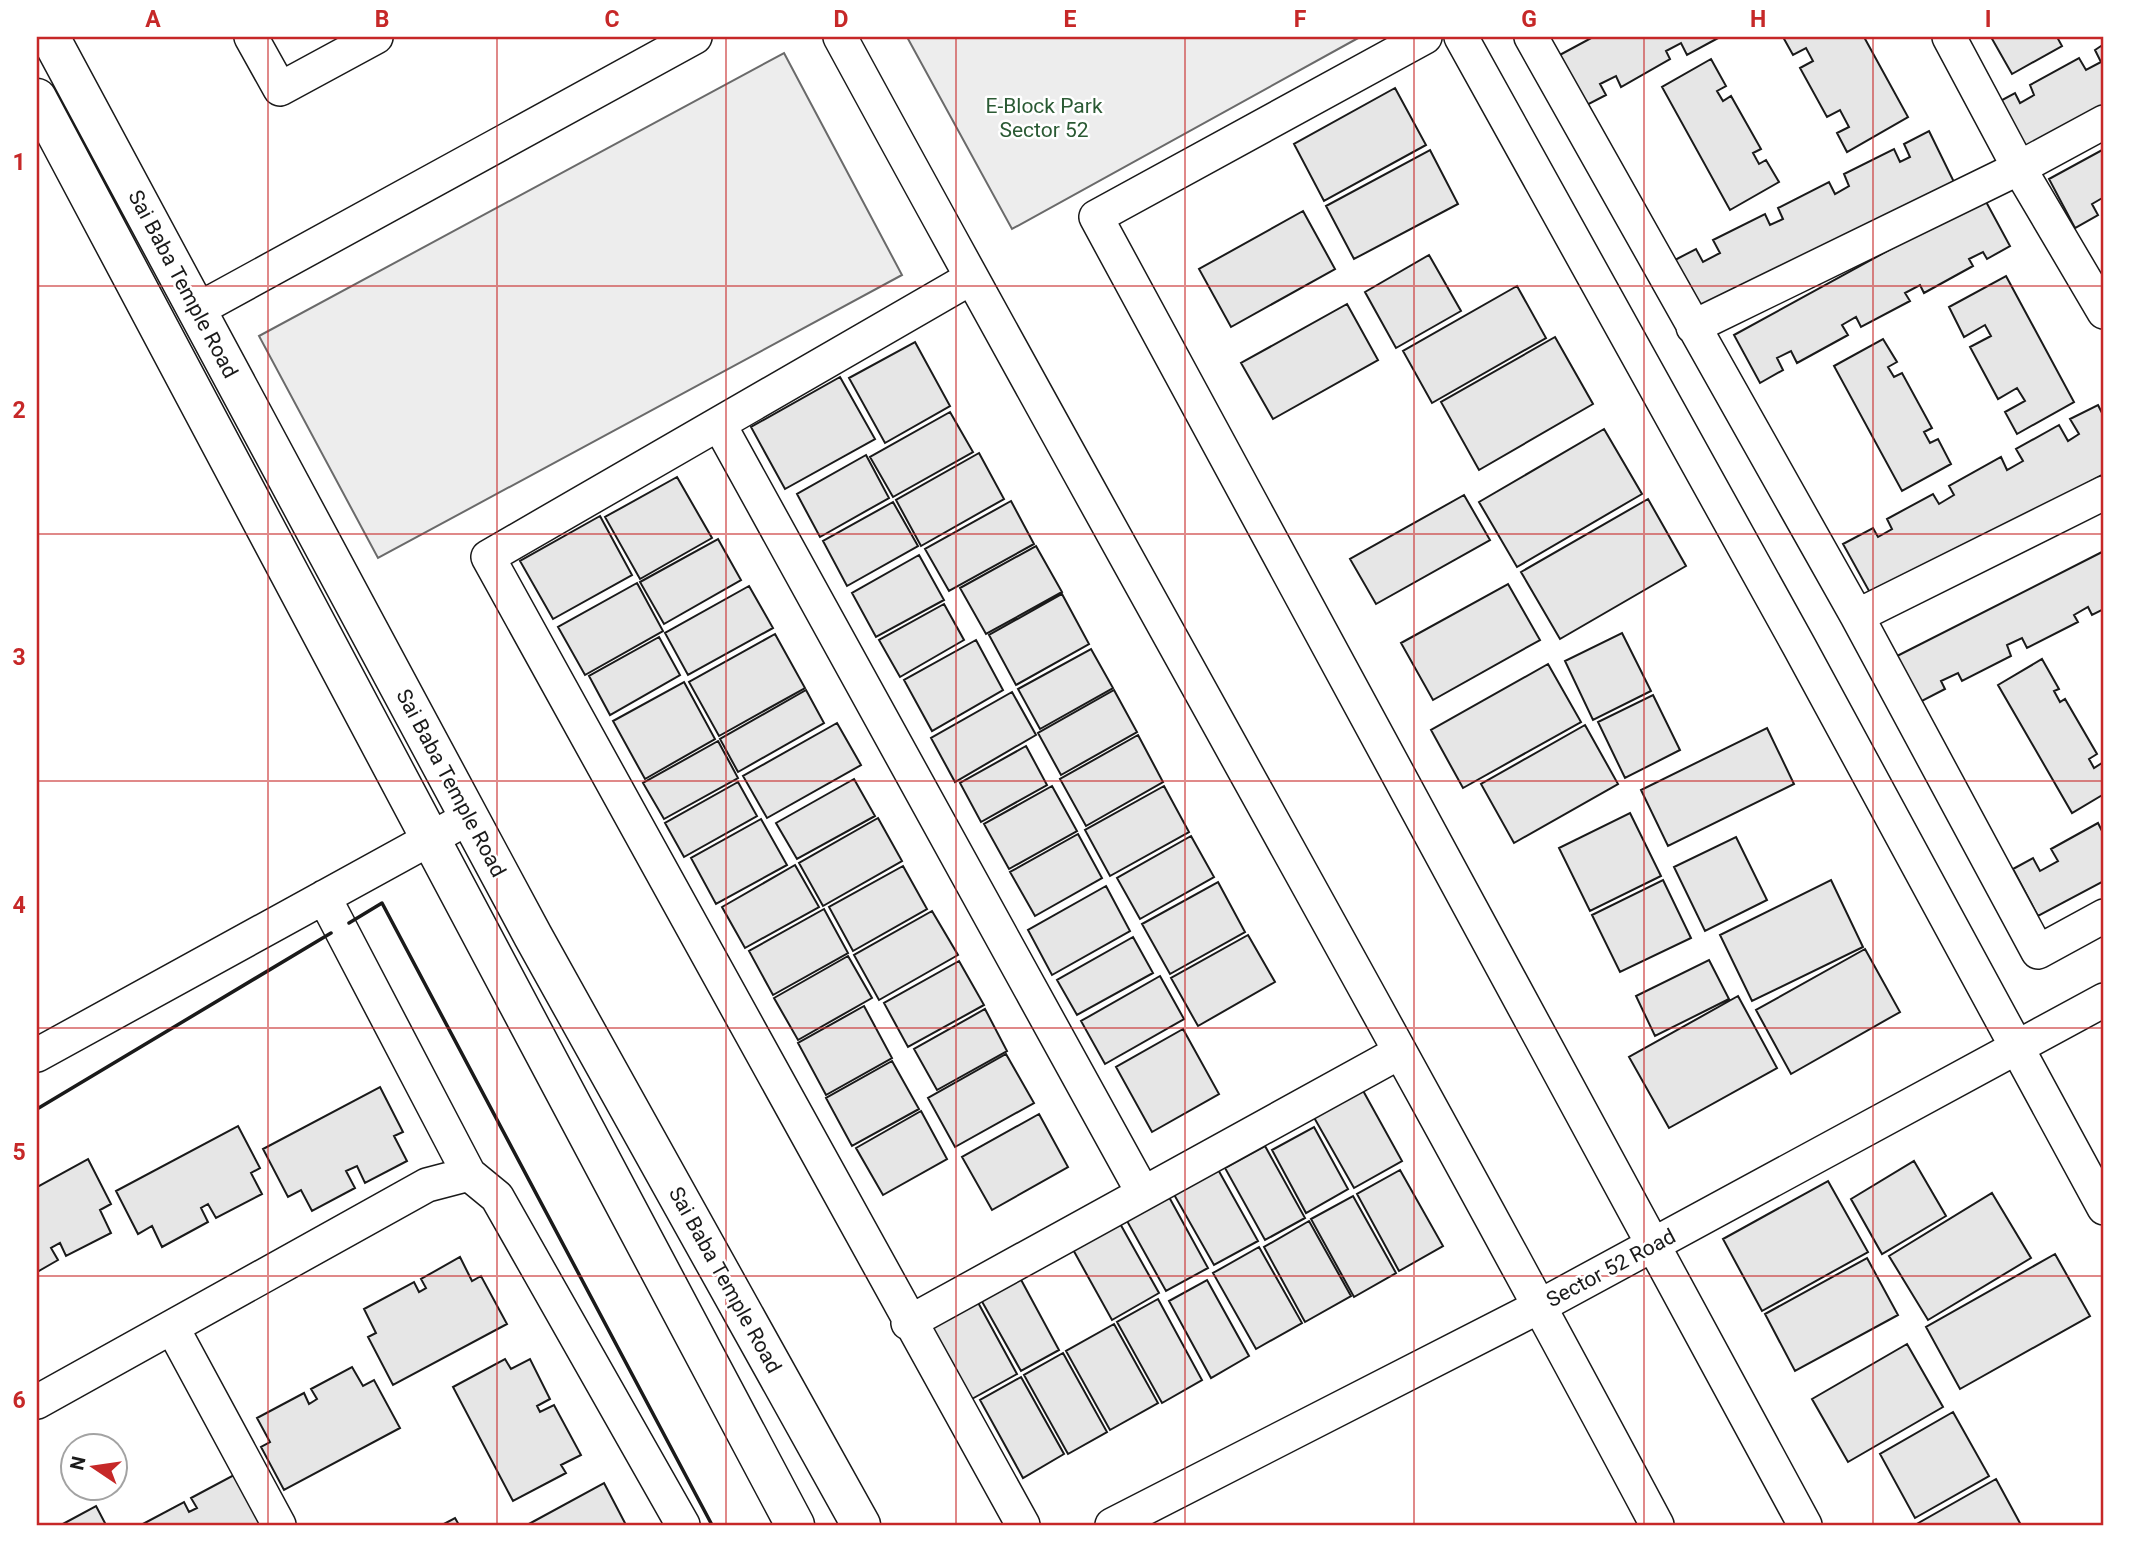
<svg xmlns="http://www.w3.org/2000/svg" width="2141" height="1562" font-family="Roboto,sans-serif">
	<rect width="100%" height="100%" fill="#fff"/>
	<path fill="#ededed" stroke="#6a6a6a" stroke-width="2" d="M907,37H1360L1012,229Z
		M784,53L902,275L378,558L259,336Z"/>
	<path fill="#e6e6e6" stroke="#1a1a1a" stroke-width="2" d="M1593,37H1720L1687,55L1681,43L1666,51L1670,59L1621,87L1616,76L1600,84L1606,95L1583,107L1556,57Z
		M1783,37H1864L1908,117L1847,152L1837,133L1849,127L1840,110L1827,117L1800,68L1813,61L1806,48L1793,55Z
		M1991,37H2057L2062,46L2012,74Z
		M2104,44V105L2017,153L1991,106L2015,93L2020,103L2034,95L2030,85L2079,58L2086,70L2101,62L2095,50Z
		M1711,59L1726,86L1717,91L1723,101L1731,96L1761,149L1753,153L1759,164L1766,160L1779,182L1730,210L1662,87Z
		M1395,88L1426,145L1324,201L1294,144Z
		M1929,131L1954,182L1699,312L1673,261L1696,249L1703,262L1720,253L1713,240L1765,214L1770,225L1783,219L1778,208L1829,182L1835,194L1849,186L1844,174L1894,149L1900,162L1910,157L1904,144Z
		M2104,149V197L2092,204L2098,215L2075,228L2049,179Z
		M1430,150L1458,204L1354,259L1326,206Z
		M1984,198L2010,246L1987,259L1983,252L1969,259L1973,266L1924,293L1920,285L1905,293L1910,301L1861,327L1856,317L1842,325L1848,335L1797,363L1791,351L1777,358L1783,370L1760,383L1734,335Z
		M1303,211L1335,269L1231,327L1199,269Z
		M1429,255L1461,311L1396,348L1365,292Z
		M2006,276L2074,402L2017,434L2005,412L2025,401L2017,388L1998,399L1970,347L1991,336L1985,325L1964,337L1949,307Z
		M1517,286L1546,338L1432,403L1403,351Z
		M1347,304L1378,360L1273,419L1241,363Z
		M1555,337L1593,404L1479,470L1441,402Z
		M1883,339L1897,362L1888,367L1894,377L1902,373L1932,428L1924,432L1930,443L1938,439L1951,464L1902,491L1834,366Z
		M915,342L950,406L885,443L849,378Z
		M840,377L875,439L785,489L751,427Z
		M2098,405L2104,417V474L1874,600L1843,544L1873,528L1878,537L1892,529L1887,519L1933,494L1939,504L1954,495L1949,486L2001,457L2007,470L2023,461L2016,449L2059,425L2068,441L2079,434L2070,419Z
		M950,412L973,452L893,497L870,457Z
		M1604,429L1642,494L1517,567L1479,502Z
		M979,453L1004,499L921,546L896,500Z
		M866,455L889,498L820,537L797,494Z
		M677,477L712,538L640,579L605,517Z
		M1464,495L1490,540L1376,604L1350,559Z
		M1648,499L1686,566L1560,639L1521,572Z
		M1011,501L1034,544L949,591L925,549Z
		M893,502L918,546L847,586L823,541Z
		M600,516L632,575L553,619L520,561Z
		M718,539L741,580L664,624L640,582Z
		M1036,546L1062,592L986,634L960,588Z
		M2104,551V609L2092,615L2088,607L2074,615L2078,622L2027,648L2022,638L2007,645L2011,656L1962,681L1958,673L1941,681L1945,689L1920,702L1897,656Z
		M919,555L944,600L876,637L852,593Z
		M637,583L663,631L585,675L558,627Z
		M1508,584L1540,640L1433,700L1401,643Z
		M749,586L773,628L688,675L665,633Z
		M1062,594L1089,644L1016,685L989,635Z
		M944,604L964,640L900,677L879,640Z
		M1622,633L1651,691L1593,720L1565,661Z
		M775,634L805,688L719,736L689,682Z
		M659,637L680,675L610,715L589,676Z
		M976,640L1003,690L932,731L904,680Z
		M1091,649L1113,688L1040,729L1018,689Z
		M2042,659L2059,689L2054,691L2060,702L2065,699L2097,754L2089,759L2094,768L2102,763L2104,767V794L2072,813L1998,685Z
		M1548,664L1581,722L1463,788L1431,730Z
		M684,682L715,739L645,779L613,721Z
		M806,690L824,723L738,772L720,739Z
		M1114,690L1137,732L1061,775L1038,733Z
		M1012,692L1036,735L955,782L931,738Z
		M1653,695L1680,750L1625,778L1598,722Z
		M837,723L861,765L767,818L743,776Z
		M1585,725L1618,784L1514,843L1481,784Z
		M1767,728L1794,784L1668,846L1641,790Z
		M1138,735L1163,782L1086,826L1060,779Z
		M718,741L738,778L664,819L643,783Z
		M1026,746L1047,785L981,822L960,783Z
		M854,779L875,816L797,859L776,823Z
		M738,782L757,816L684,857L665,823Z
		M1052,786L1077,831L1009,869L984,824Z
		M1164,786L1189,832L1110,876L1085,830Z
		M1630,813L1661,876L1590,911L1559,848Z
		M878,818L902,861L823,906L799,863Z
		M761,819L787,865L716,904L691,858Z
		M2098,823L2104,835V881L2038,916L2013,869L2033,858L2040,871L2058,861L2051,849Z
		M1078,834L1102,878L1035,916L1010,872Z
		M1191,836L1214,877L1140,919L1117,878Z
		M1736,837L1767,900L1705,931L1674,867Z
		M795,865L819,907L745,948L722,907Z
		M903,866L927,909L853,951L829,907Z
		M1663,880L1691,938L1620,972L1592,915Z
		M1831,880L1863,947L1752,1001L1720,935Z
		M1218,882L1245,932L1170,974L1142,924Z
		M1106,886L1130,931L1052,975L1028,930Z
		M824,909L848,953L773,995L749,951Z
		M932,911L958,955L879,1000L854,955Z
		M1248,935L1275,982L1198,1026L1171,978Z
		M1133,937L1153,973L1077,1015L1057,980Z
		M1865,949L1900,1012L1791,1074L1756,1010Z
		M848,956L872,998L798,1040L774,998Z
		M1709,960L1729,999L1655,1036L1636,996Z
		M959,961L984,1005L908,1047L884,1003Z
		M1160,976L1184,1019L1105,1064L1081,1021Z
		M1738,996L1777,1068L1669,1128L1629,1057Z
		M864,1006L892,1058L826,1095L798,1043Z
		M985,1009L1007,1051L937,1090L914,1049Z
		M1183,1029L1219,1094L1152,1132L1116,1067Z
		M1006,1054L1034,1103L955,1147L928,1098Z
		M892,1061L919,1109L852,1146L826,1098Z
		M380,1087L403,1132L394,1136L407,1161L365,1183L357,1166L346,1171L355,1188L312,1211L301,1190L288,1197L263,1149Z
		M1361,1087L1402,1161L1354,1188L1312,1114Z
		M921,1111L947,1159L883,1195L856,1148Z
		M1039,1114L1068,1167L992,1210L962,1157Z
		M238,1126L260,1168L251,1173L262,1194L216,1218L208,1204L201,1208L208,1222L162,1247L152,1226L138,1234L116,1191Z
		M1314,1127L1348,1189L1306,1213L1272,1150Z
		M1265,1146L1305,1218L1265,1240L1225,1168Z
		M88,1159L111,1204L100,1210L111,1233L66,1256L60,1243L51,1248L58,1260L37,1272V1187Z
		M1914,1161L1946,1216L1882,1254L1851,1199Z
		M1216,1166L1258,1241L1214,1265L1172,1191Z
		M1400,1170L1443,1246L1399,1271L1357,1194Z
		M1828,1181L1868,1252L1762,1311L1723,1239Z
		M1992,1193L2031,1258L1928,1320L1889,1256Z
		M1353,1196L1396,1273L1354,1297L1311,1219Z
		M1169,1197L1208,1268L1166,1291L1127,1221Z
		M1118,1220L1159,1293L1112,1320L1071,1246Z
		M1309,1221L1351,1296L1305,1322L1264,1247Z
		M1259,1247L1302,1323L1256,1349L1213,1273Z
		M2055,1254L2090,1316L1960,1389L1926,1327Z
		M460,1257L472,1281L481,1276L507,1324L393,1385L368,1337L376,1333L364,1309L414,1282L419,1292L426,1288L421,1279Z
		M1867,1258L1898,1315L1795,1371L1765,1314Z
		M1019,1276L1059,1350L1021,1371L980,1298Z
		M1207,1280L1249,1356L1211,1378L1169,1301Z
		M975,1297L1017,1374L970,1400L927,1324Z
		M1158,1299L1202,1380L1162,1403L1117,1322Z
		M1114,1324L1158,1403L1110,1430L1066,1351Z
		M1907,1344L1943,1407L1848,1462L1812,1399Z
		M1063,1353L1107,1432L1068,1454L1024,1375Z
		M505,1359L511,1369L530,1359L550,1399L537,1406L540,1412L554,1405L581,1455L561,1465L566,1473L513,1501L453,1387Z
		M352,1367L363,1386L374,1380L400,1428L284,1490L261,1447L270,1442L257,1418L304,1393L309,1404L317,1399L311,1389Z
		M1021,1377L1064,1454L1023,1478L980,1400Z
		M1953,1412L1989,1476L1915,1518L1880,1454Z
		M234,1475L277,1525H141L184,1502L189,1512L197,1508L191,1498Z
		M1996,1479L2021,1525H1915Z
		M604,1483L626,1525H527Z
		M96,1506L106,1525H61Z
		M455,1518L459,1525H442Z"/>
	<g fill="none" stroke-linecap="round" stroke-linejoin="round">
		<g stroke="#1a1a1a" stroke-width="36">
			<path id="street" d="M251,37L280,89L376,37
				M840,37C1110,534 1391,1026 1657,1525
				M1425,37L1096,217L1805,1525
				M1461,37L1799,646L2104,1208
				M1531,37L1857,616L2038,952L2104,916
				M1949,37L2019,168L2104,312
				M971,278L488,557L1023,1525
				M197,310L695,37
				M1693,327L2019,168L2104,122
				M719,424L1143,1193
				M1857,616L2104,493
				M324,897L469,1174L497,1197L683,1525
				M37,1055L470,817
				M908,1323L1400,1052
				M172,1327L279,1525
				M37,1402L427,1185L469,1174
				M1112,1525L1540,1306L2104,1000"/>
		</g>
		<g stroke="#1a1a1a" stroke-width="41">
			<path id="secondary" d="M50,37L533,936L861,1525
				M37,98L795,1525"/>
		</g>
		<use href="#street" stroke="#fff" stroke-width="33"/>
		<use href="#secondary" stroke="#fff" stroke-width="38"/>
		<path stroke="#1a1a1a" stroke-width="3.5" d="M349,923L382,903L712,1525
			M37,1109L331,933"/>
	</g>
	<path fill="none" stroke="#c62828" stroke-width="2" stroke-opacity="0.55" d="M268,37V1525M497,37V1525M726,37V1525M956,37V1525M1185,37V1525M1414,37V1525M1644,37V1525M1873,37V1525M37,286H2104M37,534H2104M37,781H2104M37,1028H2104M37,1276H2104"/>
	<g text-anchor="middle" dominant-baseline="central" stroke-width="5" stroke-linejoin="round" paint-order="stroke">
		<g font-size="21" fill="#2b5a34" stroke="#fff">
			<text x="1044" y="106">E-Block Park<tspan x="1044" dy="24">Sector 52</tspan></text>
		</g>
		<g font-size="21" fill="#1a1a1a" stroke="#fff">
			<text transform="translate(183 284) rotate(62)">Sai Baba Temple Road</text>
			<text transform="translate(451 783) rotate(62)">Sai Baba Temple Road</text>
			<text transform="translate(1611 1268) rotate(-28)">Sector 52 Road</text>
			<text transform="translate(725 1280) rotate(61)">Sai Baba Temple Road</text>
		</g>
	</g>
	<rect width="2141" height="1562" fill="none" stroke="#ffffff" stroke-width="77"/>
	<g transform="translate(94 1467) rotate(283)"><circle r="33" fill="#ffffff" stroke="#a3a3a3" stroke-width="2"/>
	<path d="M0-5L12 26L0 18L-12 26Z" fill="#c62828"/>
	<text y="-10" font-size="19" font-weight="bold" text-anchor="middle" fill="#1a1a1a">N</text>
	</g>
	<rect x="38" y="38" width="2064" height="1486" fill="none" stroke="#c62828" stroke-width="2.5"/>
	<g font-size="23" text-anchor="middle" font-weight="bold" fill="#c62828">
		<text x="153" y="27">A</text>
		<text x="382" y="27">B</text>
		<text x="612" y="27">C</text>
		<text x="841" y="27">D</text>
		<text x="1070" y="27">E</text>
		<text x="1300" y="27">F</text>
		<text x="1529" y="27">G</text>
		<text x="1758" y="27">H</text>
		<text x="1988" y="27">I</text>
		<text x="19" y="170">1</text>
		<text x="19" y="418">2</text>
		<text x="19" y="665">3</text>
		<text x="19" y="913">4</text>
		<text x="19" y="1160">5</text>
		<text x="19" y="1408">6</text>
	</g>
</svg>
